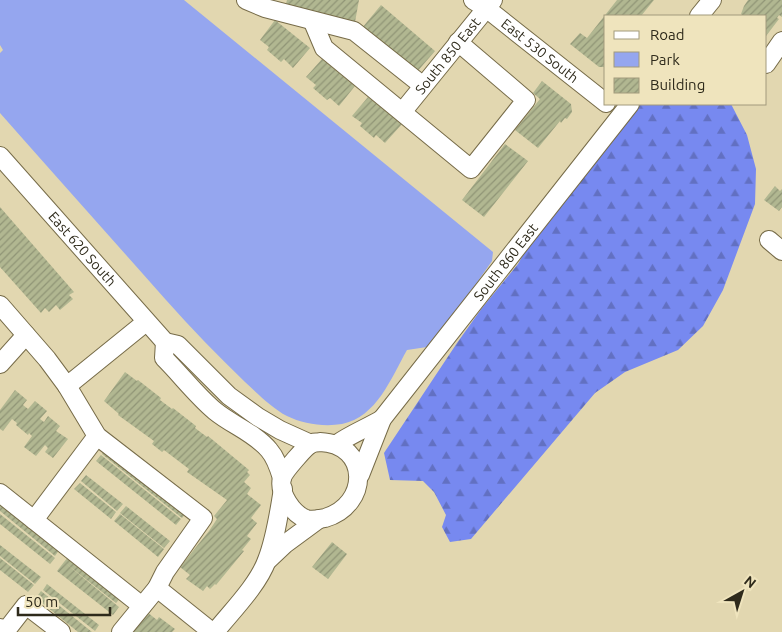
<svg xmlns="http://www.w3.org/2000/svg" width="782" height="632" font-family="Ubuntu,sans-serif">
	<defs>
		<pattern id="forest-firs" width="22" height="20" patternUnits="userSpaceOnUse" patternTransform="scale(1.25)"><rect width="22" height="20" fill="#7789f0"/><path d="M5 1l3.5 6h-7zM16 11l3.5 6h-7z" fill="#6270c2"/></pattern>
		<pattern id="building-hatch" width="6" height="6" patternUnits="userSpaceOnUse" patternTransform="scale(1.25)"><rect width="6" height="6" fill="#b1b791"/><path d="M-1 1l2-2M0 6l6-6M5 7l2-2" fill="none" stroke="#909576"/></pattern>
	</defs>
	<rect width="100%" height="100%" fill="#e2d7b0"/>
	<path fill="#95a6ef" d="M0,0H184L493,252L492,261L455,314L427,347L407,350C391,378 377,417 342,424C324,427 303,424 287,416C272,408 258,394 245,382C218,356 192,329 166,300C111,238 55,175 0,113V53L3,50L0,45Z"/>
	<path fill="url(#forest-firs)" d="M641,104H731L747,135L756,169L755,204L723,290L703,326L678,350L625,372L595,393L471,539L450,542L442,527L446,515L434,492L423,481L390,480L384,453L457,343L482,308L518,264L530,243L590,170L614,136Z"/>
	<path fill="url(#building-hatch)" d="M287,0H359L355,22L285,7Z
		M617,0H654L641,16H606V67H599L570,44L580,33L587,38Z
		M748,0H782V17L779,15L777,18L779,19L766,36V16H743L741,14L744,6Z
		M381,5L435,51L416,73L362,28Z
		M275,20L310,48L293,68L284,59L281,62L267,50L269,47L260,40Z
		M322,59L355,86L339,106L330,98L327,100L313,88L316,85L306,77Z
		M542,81L571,104L572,112L567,119L565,118L561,123L560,121L538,148L515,130L540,99L533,93Z
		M368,97L402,124L385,143L376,135L374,138L360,126L362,123L352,116Z
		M505,144L528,161L484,217L462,200Z
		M775,186L780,191L782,189V207L779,211L764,200Z
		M0,207L74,292L69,295L73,299L60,310L56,305L49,312L45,308L41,313L0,267Z
		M125,372L137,381L138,380L161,398L160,400L172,409L173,408L196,426L195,428L207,437L208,436L249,470L247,472L250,475L244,482L251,488L247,494L261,505L251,518L257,523L247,536L251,539L242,550L244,551L216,585L215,584L210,589L207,586L203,591L186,579L190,575L180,567L209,531L217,519L214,516L227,500L187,472L189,469L164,450L162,452L152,444L154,441L118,415L119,414L104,401Z
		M15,390L27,400L23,405L28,409L35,401L47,411L40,419L44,422L48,416L60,426L56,431L68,439L53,458L45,452L48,448L45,445L36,456L24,447L32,436L29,433L28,435L16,425L17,423L12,419L3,431L0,429V410Z
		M108,447L188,511L182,518L102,454Z
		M101,455L181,519L176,525L96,461Z
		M86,475L123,504L117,511L81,481Z
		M80,483L116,512L111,519L74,489Z
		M0,500L60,549L55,556L0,511Z
		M126,506L170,541L164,548L120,513Z
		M0,514L55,558L50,564L0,524Z
		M120,514L164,549L158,557L114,521Z
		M332,542L347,554L328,579L312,567Z
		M0,545L41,577L35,584L0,556Z
		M69,556L121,597L116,603L64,562Z
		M0,558L34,585L28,592L0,570Z
		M64,562L119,607L113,615L57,571Z
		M47,584L99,625L95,631L43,590Z
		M41,591L92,632H78L36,598Z
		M147,612L157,620L159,617L175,629L172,632H129Z"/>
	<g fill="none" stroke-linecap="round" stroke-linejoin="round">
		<g stroke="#766b48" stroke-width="20">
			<g id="minor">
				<path d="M246,0L265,8L354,31L422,85"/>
				<path id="s1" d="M473,0L486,8L606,103"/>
				<path d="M699,16L712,0"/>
				<path d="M313,22L324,48L471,169L526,100L458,42"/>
				<path d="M766,64L782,41"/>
				<path id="s2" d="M403,111L493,0"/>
				<path id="s3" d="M0,156L165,342L178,345L229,396L258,417L280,430L311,444"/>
				<path d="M769,240L782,251"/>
				<path d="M0,305L47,359L67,386L146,322"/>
				<path d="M165,342L164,358C181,375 197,396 215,411C232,425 255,433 269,450C276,458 279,468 282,478"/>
				<path d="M0,364L26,335"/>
				<path d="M67,386L97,436L203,518L165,572L157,588L121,632"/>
				<path d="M320,442C370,444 370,505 325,518C320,519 312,521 306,519C293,514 278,493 282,478C284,471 306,446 312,443C315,442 317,443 320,442Z"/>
				<path d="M337,444C351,434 367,428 382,419"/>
				<path id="s4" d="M360,475L382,419L630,104"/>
				<path d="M0,493L142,606"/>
				<path d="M34,520L97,436"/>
				<path d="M267,561L285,544L319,519"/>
				<path d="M157,588L212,632"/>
				<path d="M0,628L5,632L26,605L61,632"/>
				<path d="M215,632C232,611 258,585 267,560C276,537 279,512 283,489"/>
			</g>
		</g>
		<use href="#minor" stroke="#fff" stroke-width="18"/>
	</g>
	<g text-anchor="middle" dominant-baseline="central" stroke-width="5" stroke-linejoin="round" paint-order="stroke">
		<g font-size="14" fill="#2e2a1b" stroke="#efe4bd">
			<text stroke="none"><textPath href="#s1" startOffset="84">East 530 South</textPath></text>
			<text stroke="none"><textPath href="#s2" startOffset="71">South 850 East</textPath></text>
			<text stroke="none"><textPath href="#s3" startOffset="124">East 620 South</textPath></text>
			<text stroke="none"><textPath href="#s4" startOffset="260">South 860 East</textPath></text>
		</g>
	</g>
	<rect x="604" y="15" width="162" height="90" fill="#efe4bd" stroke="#a29a7c"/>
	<rect x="614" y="31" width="25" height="8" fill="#ffffff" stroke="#a29a7c"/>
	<text x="650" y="40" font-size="15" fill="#2e2a1b">Road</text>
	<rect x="614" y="52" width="25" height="15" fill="#95a6ef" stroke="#a29a7c"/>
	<text x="650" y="65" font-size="15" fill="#2e2a1b">Park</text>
	<rect x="614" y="78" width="25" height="15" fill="url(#building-hatch)" stroke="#a29a7c"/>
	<text x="650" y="90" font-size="15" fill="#2e2a1b">Building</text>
	<g transform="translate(742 592) rotate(39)" stroke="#efe4bd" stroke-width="4" paint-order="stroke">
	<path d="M0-4L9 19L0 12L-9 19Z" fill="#2e2a1b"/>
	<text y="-8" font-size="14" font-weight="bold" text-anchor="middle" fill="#2e2a1b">N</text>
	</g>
	<path d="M18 607v8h92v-8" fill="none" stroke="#2e2a1b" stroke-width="2.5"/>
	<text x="25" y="607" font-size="15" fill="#2e2a1b" stroke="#efe4bd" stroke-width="4" paint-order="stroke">50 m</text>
</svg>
